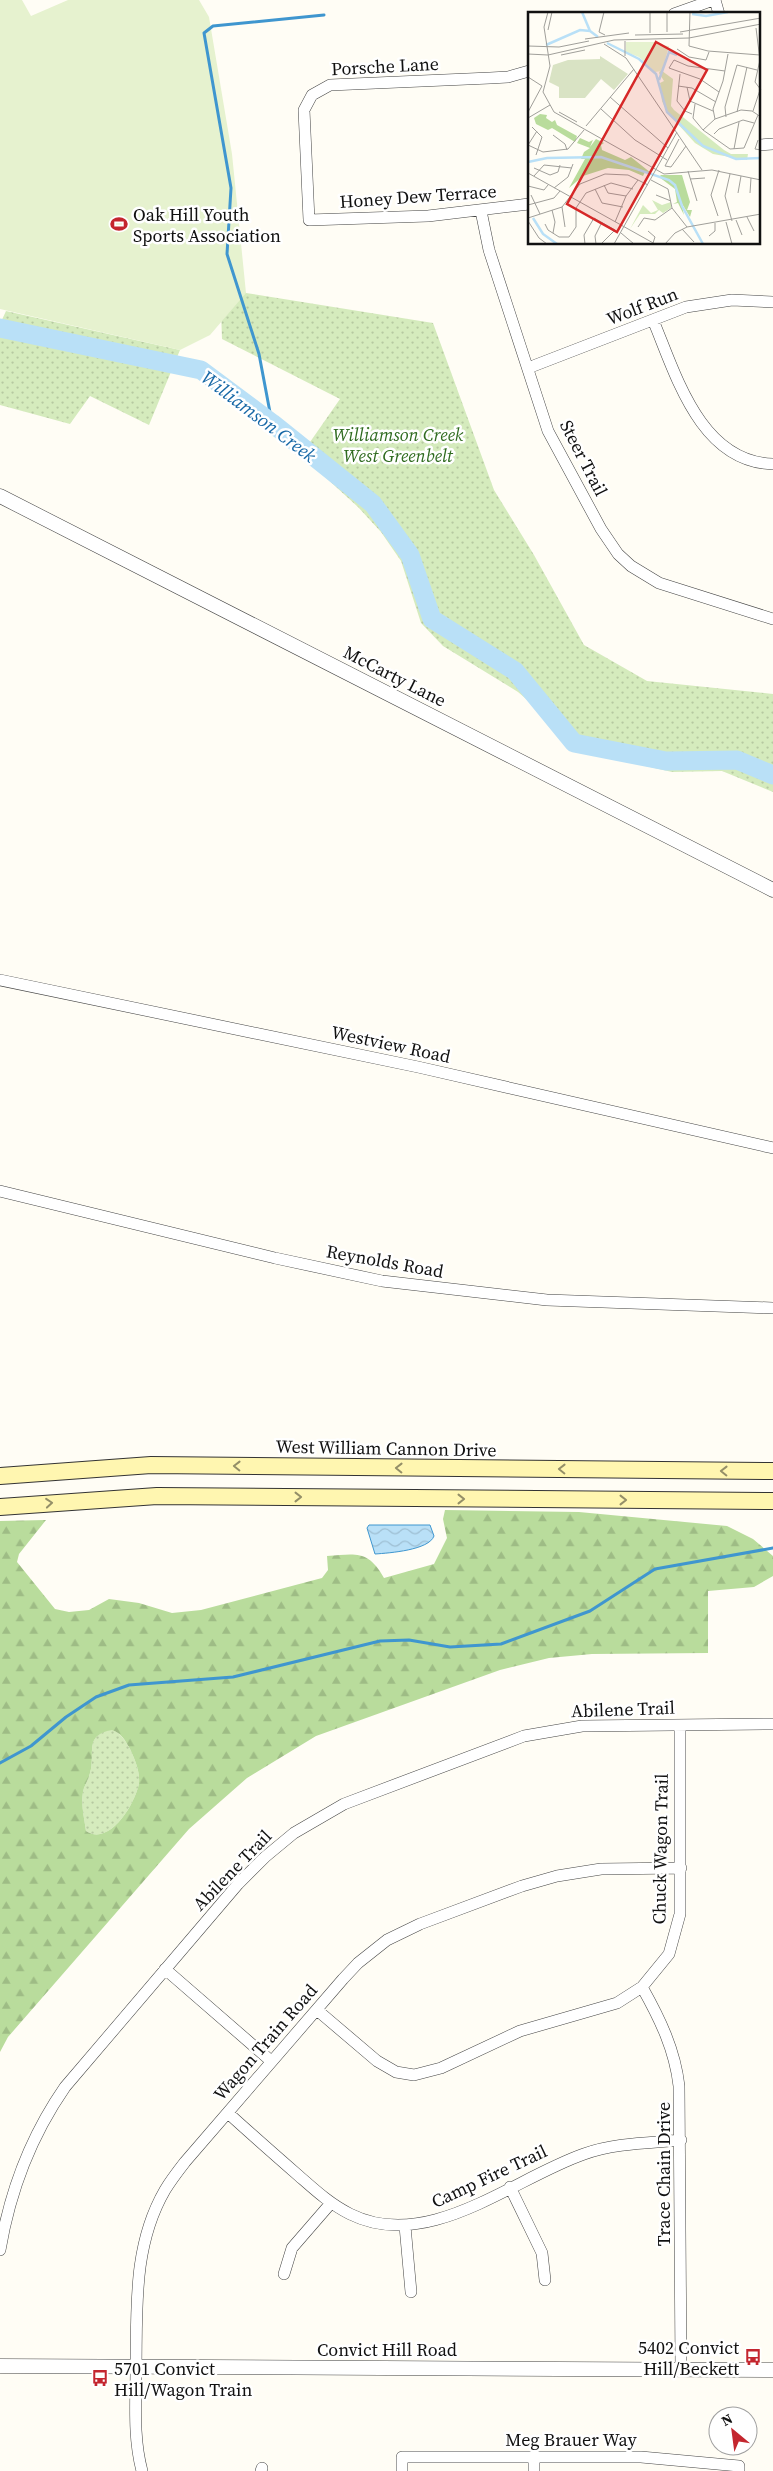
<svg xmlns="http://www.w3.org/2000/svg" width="773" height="2471" font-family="'Source Serif 4',serif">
	<defs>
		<pattern id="green-dots" width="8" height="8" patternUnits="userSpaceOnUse" patternTransform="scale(1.25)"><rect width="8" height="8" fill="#d5ebbd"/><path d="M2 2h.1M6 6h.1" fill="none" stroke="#b6c8a1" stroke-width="1.8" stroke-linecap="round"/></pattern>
		<pattern id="forest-firs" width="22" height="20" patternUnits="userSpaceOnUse" patternTransform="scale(1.25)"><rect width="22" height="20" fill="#b9dc9c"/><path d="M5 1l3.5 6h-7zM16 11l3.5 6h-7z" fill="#9ebc85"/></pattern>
		<pattern id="water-waves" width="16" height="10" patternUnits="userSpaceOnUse" patternTransform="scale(1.25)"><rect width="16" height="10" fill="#b9e0f7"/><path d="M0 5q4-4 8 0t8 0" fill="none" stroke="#9ebfd3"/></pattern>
	</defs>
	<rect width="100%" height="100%" fill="#fffdf5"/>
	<path fill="url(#green-dots)" d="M219,248L246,293L433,323L494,490L534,555L584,645L647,681L773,694V792L722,771L672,772L624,761L575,741L518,692L443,646L421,623L401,561L381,532L358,507L301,455L340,399L222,339Z
		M6,311L180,350L149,425L90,396L70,424L0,405V324Z
		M112,1729C121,1734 125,1740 130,1749C135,1760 140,1771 139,1783C136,1802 110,1847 86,1831C84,1816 80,1802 84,1788C86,1783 89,1778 90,1773C96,1754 83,1735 112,1729Z"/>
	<path fill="url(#forest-firs)" fill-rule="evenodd" d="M445,1510L579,1512L727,1526L753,1539L773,1556V1576L754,1587L708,1591V1653L592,1654L549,1658L500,1670L316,1736L247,1778L189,1829L8,2037L0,2052V1521L46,1520L19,1554L17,1562L55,1609L69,1612L89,1610L109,1599L139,1603L172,1613L201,1610L322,1578L328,1570L327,1556C357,1554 368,1550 384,1578L434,1564L447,1538L443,1519ZM112,1730C121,1733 125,1740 130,1749C135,1760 140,1771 139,1783C136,1802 110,1847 86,1831C84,1816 80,1802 84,1788C86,1783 89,1778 90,1773C96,1754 83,1735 112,1730Z"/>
	<path fill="#e6f2cf" d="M0,0H22L31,16L68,0H199L209,17L232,154L246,293L210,335L180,350L0,309Z"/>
	<path fill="url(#water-waves)" stroke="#3f96cf" d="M369,1525H430L434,1536C429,1550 390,1553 375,1554L367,1528Z"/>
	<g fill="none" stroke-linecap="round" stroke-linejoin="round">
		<path stroke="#3f96cf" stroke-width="3" d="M272,423L259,354L227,254L231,188L204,33L213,26L324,15
			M0,1763L31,1746L66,1717L96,1697L129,1685L233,1677L380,1641L409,1640L450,1647L501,1644L590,1611L655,1569L773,1548"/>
		<path stroke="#b9e0f7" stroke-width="19" d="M0,328L201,370L272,423L373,504L410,555L432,619L515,671L574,743L666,761L737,760L773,775"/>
		<g stroke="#444" stroke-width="12">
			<path id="minor" d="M715,0L719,14
				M674,14L713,0
				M529,71L508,77L490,78L330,85L312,95L304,110L309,220L428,216L529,204
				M759,145L773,144
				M481,211L489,250L548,431L601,529L618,554L631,566L659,583L773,619
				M653,320C676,375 700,462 773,464
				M528,368L686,307L732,300L773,302
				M0,980L418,1067L773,1148
				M0,1191L275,1258L382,1281L547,1300L773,1308
				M165,1969L271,2061
				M642,1987C660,2019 675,2050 679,2086L681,2368
				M317,2010L377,2061L396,2072L414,2075L441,2068L520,2031L617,2003L642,1987L669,1954L680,1914V1725
				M228,2113C251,2134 275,2155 299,2176C315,2190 330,2204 350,2214C428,2253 512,2179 584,2154C615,2143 649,2143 681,2140
				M510,2187L542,2253L545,2280
				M405,2226L411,2292
				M0,2250C10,2191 31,2136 65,2087L238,1884L265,1857L294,1833L344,1804L524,1736L582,1726L773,1724
				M284,2274L292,2248L331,2203
				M534,2456V2471
				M142,2471C133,2437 136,2403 136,2368C137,2307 133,2245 165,2190C171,2180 178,2171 185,2162L343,1979L358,1963L387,1940L420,1924L522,1886L557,1876L601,1869L681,1868
				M261,2471L262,2468
				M402,2471V2457H641L739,2466V2471"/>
		</g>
		<g stroke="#444" stroke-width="15">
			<path id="tertiary" d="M0,496L773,890
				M0,2366L773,2370"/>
		</g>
		<g stroke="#333" stroke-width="18">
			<path id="secondary" d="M0,1476L151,1465L773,1471
				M0,1507L157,1496L773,1501"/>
		</g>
		<use href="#minor" stroke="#fff" stroke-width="11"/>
		<use href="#tertiary" stroke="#fff" stroke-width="14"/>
		<use href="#secondary" stroke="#fff6b0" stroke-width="16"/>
	</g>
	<defs><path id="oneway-chevron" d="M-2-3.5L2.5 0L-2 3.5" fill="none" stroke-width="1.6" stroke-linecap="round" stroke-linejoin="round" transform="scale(1.25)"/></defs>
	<g stroke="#948f68">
		<use href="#oneway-chevron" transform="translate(237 1466) rotate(-179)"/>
		<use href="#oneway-chevron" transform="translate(399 1468) rotate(-179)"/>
		<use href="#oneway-chevron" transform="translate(562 1469) rotate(-179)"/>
		<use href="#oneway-chevron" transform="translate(724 1471) rotate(-179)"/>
		<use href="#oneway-chevron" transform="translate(298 1497)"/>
		<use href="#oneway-chevron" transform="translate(461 1499)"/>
		<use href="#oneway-chevron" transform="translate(623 1500)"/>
		<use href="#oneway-chevron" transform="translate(49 1503) rotate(-5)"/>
	</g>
	<defs>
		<g id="stadium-bare" transform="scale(1.35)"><path d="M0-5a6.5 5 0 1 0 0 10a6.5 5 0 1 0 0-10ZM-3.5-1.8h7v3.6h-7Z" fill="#c4262e" stroke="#fff" stroke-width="2.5" paint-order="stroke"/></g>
		<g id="bus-bare" transform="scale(1.35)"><path d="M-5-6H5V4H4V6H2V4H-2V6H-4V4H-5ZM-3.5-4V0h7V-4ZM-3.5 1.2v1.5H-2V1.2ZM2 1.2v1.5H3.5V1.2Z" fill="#c4262e" stroke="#fff" stroke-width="2.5" paint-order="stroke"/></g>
	</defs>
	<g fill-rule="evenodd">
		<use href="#stadium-bare" x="119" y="224"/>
		<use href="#bus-bare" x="753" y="2357"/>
		<use href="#bus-bare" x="100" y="2378"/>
	</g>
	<g text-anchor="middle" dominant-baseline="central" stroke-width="5" stroke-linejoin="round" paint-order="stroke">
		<g font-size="18" fill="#111" stroke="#fff">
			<text transform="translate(385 66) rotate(-3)">Porsche Lane</text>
			<text transform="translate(418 196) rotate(-4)">Honey Dew Terrace</text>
			<text transform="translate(642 306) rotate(-21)">Wolf Run</text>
			<text transform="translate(584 458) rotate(63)">Steer Trail</text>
			<text transform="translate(395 676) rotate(27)">McCarty Lane</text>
			<text transform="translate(391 1044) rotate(12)">Westview Road</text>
			<text transform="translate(385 1261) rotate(10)">Reynolds Road</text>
			<text transform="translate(386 1448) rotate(1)">West William Cannon Drive</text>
			<text transform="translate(623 1709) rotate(-2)">Abilene Trail</text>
			<text transform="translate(660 1849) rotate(-89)">Chuck Wagon Trail</text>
			<text transform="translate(232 1870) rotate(-46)">Abilene Trail</text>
			<text transform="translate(265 2042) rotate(-49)">Wagon Train Road</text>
			<text transform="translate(663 2174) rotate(-90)">Trace Chain Drive</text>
			<text transform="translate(489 2176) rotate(-25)">Camp Fire Trail</text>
			<text x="387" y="2349">Convict Hill Road</text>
			<text x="571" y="2439">Meg Brauer Way</text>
		</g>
		<g font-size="18" fill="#111" stroke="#fff" text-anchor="start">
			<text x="133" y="214">Oak Hill Youth<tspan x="133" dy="21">Sports Association</tspan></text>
			<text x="739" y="2347" text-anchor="end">5402 Convict<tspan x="739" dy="21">Hill/Beckett</tspan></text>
			<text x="114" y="2368">5701 Convict<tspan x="114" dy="21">Hill/Wagon Train</tspan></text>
		</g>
		<g font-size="18" font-style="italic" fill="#2f6b1f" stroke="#fff">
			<text x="398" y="434">Williamson Creek<tspan x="398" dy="21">West Greenbelt</tspan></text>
		</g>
		<g font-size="19" font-style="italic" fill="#1768a6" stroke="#fff">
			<text transform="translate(259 416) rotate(37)">Williamson Creek</text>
		</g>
	</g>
	<g transform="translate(528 12)">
		<rect width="232" height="232" fill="#fffdf5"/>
		<path d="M134,55V59L145,67L143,94L146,98L196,138L203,142H220L219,148L185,142L167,131L139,100L134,89L132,71L136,69L131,61ZM124,188L134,193L143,190V196L135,201L131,198L127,202H112L102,217L115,193L123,201L130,198Z" fill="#d5ebbd"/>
		<path d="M12,102L19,103L18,106L24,110L27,108L29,113L49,124L47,130L24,116L20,118L8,112L6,106ZM52,126L61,130L65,128L62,135L68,127L76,131L73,133L74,138L97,148L103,145L123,161L117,160L115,164L101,158L80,156L55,164L41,176L57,147H53L56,140L62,136L49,131ZM133,163H154L162,190L159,198H164L162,205L153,190L156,203L150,191L145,192L149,190L147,177L131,165Z" fill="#b9dc9c"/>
		<path d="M72,44L100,62L86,78L73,67L57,86H31V75L21,70L25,53L40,48L72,47Z" fill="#d9e3c4"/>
		<path d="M98,30H130V33L141,34L134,59L127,60L111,45L98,40Z" fill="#e6f2cf"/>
		<path fill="none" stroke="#b9e0f7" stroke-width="2.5" d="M54,0L62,19M164,2L178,4L200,0M79,31L111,47L128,62L139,100L175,134L208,147L233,146M18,33L52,18L62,19L70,25M131,68L141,40L149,43M0,150L19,146L73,145L141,168L147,173L154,194L175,232M5,206L15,222L29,232"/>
		<path fill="none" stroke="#a09f9a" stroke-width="1" d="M20,0L16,15L22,54L15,80L26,100L136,162L184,158L233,168M76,0L71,20L77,23M122,0V21M139,0V20M228,16L232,48L227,70L233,78M20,18L24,0M152,20L233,6M107,23L155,22M57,27L101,21M76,32L98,46L174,158M0,34L31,35L61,29M161,34L180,39L232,43M161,34L162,0M149,37L161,45L178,48L181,40M0,42L20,43L86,28L161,26L233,12M33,43L57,38M97,44V29M152,62L149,89L157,99L164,102M0,65L14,74L0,100M150,74L164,76L188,90M159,75L162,89L185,99M191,80L172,67L141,56L146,48L160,54L197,59M82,85L140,136M167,92L165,106L175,118L202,137L216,136L230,103M73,97L107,128L139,148M225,99L232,78M31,100L49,110M209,100L219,55M198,105L197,95L209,53L229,58M0,106L22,93M187,107L185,97L195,69L200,42M58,114L106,57M4,115L14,125L8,143M175,118L187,107L213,98L224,99L233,105M186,122L191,117L215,108L226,111M25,123L37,132L39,138M151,127L137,154L143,155L158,134M230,128L227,137L233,138M0,133L15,140L40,137L56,118M0,133L9,119M206,137L211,110M6,156L22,163L30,160L32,153M160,159L169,189M0,161L127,232M202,162L197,184L204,209M6,164L16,153L44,156M162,167L177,166M123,168L140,177L144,196L159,215M76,173L80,181L98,184L110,168M0,174L16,178L20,173M26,176L40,165L45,152M67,177L74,191L95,195M210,181L213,164M222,181L223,166M3,183L12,202M128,183L143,189M0,193L26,186L32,179M34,195L37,215M24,198L27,210L25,221M190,204L183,183L191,158M219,205L226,219M0,206L34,195L52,172L77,162L100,163L120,173M208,208L214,223M0,209L11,226L19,232M87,210L98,184M198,210L204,232M17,212L20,218L31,225H41L48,215V196L58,181L83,171L105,177M110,215L116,206L127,208L144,196M154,217L166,230M120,219L127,225L125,231M93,221L106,232M181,224L187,219V211M57,232L56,223L66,206L87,218L73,232M68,232L67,224L74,210M86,232L149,120M137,232L147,221L159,215L233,202"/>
		<path fill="#d62828" fill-opacity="0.15" stroke="#d62828" stroke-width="2.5" d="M128,30L179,58L89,220L39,192Z"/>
		<rect width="232" height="232" fill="none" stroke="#111" stroke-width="2.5"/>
	</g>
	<g transform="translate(733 2431) rotate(331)"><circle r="24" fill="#ffffff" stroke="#a0a0a0"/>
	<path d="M0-4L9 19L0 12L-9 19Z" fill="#c4262e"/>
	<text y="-8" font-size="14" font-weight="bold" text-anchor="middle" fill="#111111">N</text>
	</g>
</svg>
